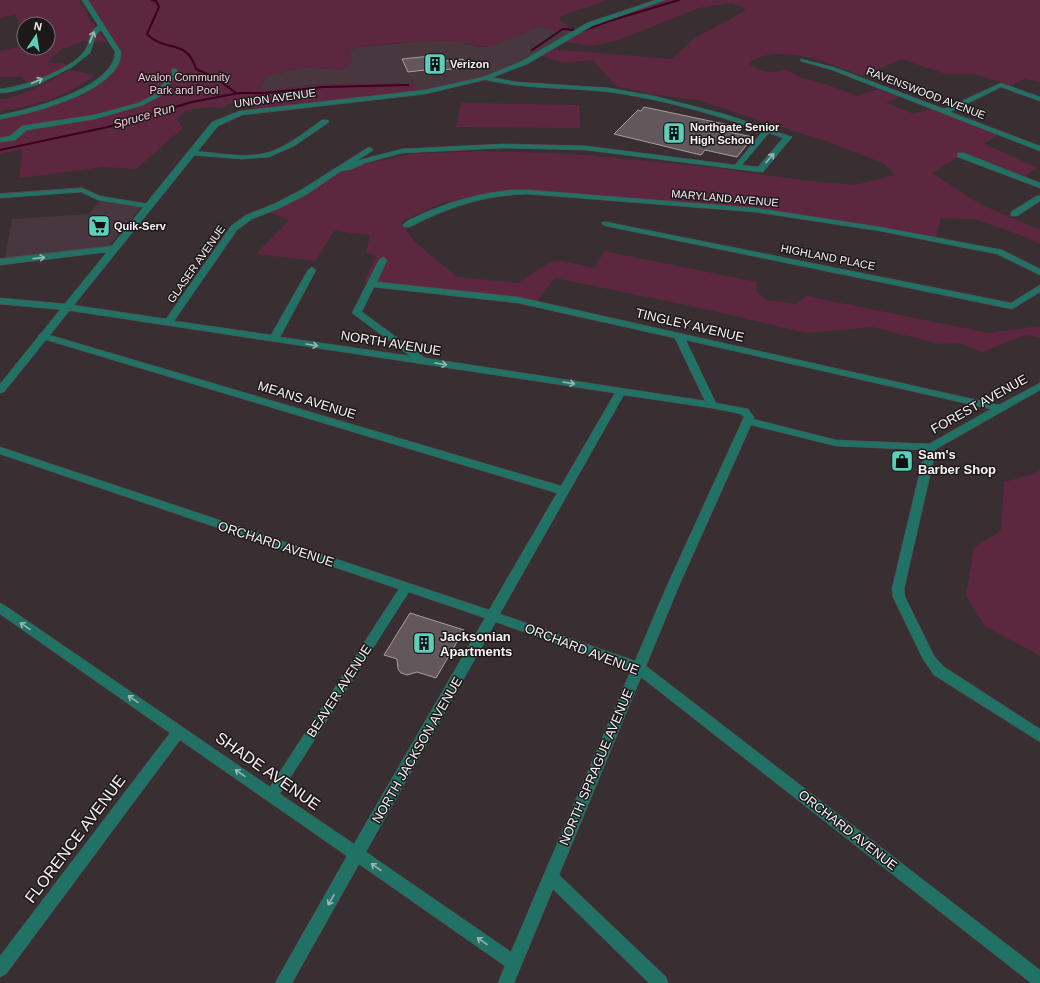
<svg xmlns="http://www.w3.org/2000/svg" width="1040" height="983" font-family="Helvetica,sans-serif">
	<rect width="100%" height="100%" fill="#392f32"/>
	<path fill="#48373e" d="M540,26L556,32L566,27L578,30L548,49L485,78L417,93V85L409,83H365L311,85L267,91L260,89L266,77L302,67L342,70L349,50L359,47L426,41H455L480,47H489Z
		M101,200L141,207L109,246L5,258L12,219L89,214Z"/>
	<path fill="#5e2740" d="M0,0H79L90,20L107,42L83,41L62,49L47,62L68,64L52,74L29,84L21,77H0V51L24,46V48H48V24H24V40L16,15L4,17L0,19Z
		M85,0H607L559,17L561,22L569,26L556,32L540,26L489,47C477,47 465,42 452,41C421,40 390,44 359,47L349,50L353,62L342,70L302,67L266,77L260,88L267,91L311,85L365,83H409L417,85V93L256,110L251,101L228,104L223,108L208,107L187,110L177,119L183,128L136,169L103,167L19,178L22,158L21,149L0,154V117L49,106L102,78L118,57Z
		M662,0H1040V83L1026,78L1012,86L975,74H946L901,59L862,76C828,64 783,41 748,63C760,73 771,74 785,69L805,79L825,84L858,96L878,89L899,97L886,103L914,114L930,109L998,134L984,144L1038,168L1024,176L965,153L932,173L980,204L1040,230V244L1023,236L974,219L941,218L935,240L755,210L510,190L441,203L401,222L414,241L457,277L518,283L550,262L562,261L595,268L604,251L757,282L756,291L767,300L796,304L806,296L989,333L1040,326V338L1026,335L982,352L960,343L940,344L872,327L807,333L700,308L555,278L535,304L371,284L364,282L377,255L366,253L370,235L334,231L315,261L256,254L289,220L265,211L336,170L411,154L482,151L575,154L710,167L808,181L855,185L895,175L885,164L826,141L749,117L698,100L656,95L616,86L593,60L564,63L538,55L548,49L671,59L696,37L736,16L746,9L732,3L699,8L616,41L591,46L560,41L578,30Z
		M70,70L95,75C64,98 38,105 0,111V99C24,97 48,81 70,70Z
		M461,103L579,105L580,128L456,127Z
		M1040,470V656L985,626L966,596L974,547L1001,531L1004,482L1034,474Z"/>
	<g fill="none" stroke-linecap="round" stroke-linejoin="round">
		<path stroke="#3c0121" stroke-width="2" d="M152,0L156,1L159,7L147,34C165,53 187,38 196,69L216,78L236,93
			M582,31L609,21L679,0
			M532,50L563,29L574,30
			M0,150L108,127L192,102L239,93H265L323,87L408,85"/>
	</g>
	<path fill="#62575b" stroke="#aa9da1" d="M441,55L445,61L463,59L468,67L443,70L442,68L408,72L402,59Z
		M644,107L729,125L724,131L753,137L737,157L705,150L701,155L614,134L638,110L641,111Z
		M410,613L464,630L436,678L417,672L407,675L401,673L398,669L397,659L384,655Z"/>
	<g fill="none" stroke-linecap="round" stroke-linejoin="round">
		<g stroke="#584e51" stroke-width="1">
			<path id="minor" d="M102,24L105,26L96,35L90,53L72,67L37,85L10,92L0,93V89C24,87 69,70 84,52C92,42 86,30 102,24Z
				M801,59L836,68L944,109L1001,83L1040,97V101L1001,87L950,112L1040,146V151L832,70L801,61Z
				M172,69H176L178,74L166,88L162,95L143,105L95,119L27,130L15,140L0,142V138L10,136L22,126L94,115L139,103L157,93L161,86L172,74Z
				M485,76L516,82L609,88L654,96L724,114L792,137L763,172H760L586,150L503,148L402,153L365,163L352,169L341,171L307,194L280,208L252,219L237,230L174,321L271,335L308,270L312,267L316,270L280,337L410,356L352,313L379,260L383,257L387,260L377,282L518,297L999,405L1040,383V390L936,449L904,589L905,597L934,656L944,667L1040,729V742L934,675L923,659L893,597L892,589L925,450L836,446L751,425L678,588L646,666L1040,970V983H1031L641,677L559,875L666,977L668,983H649L553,889L514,983H498L505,966L359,864L292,983H275L347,856L180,740L6,974L0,977V956L170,733L0,614V603L4,605L270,787L399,589L0,454V447L489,610L557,493L40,338L38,336L40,334H46L561,486L615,393L66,310L0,304V298L66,304L166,319L231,226L246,215L274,204L301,190L369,147L373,149L372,151L356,161L402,149L503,144L586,146L735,165L763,131C713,114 662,99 609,92C567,87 525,90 483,79V77ZM769,133L783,138L758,167L742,165ZM374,287L518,303L675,338L705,401L425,358L362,312ZM686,340L991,409L929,444L836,440L753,419L754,417L748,409L716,403ZM624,395L712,408L741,414L744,417L666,588L635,661L500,614ZM409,592L485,618L354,844L280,794ZM496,622L631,670L511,952L366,852Z
				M322,120H328L329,122L294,146L269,157L242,159L191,155L187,153L191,151C213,152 244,159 266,153C286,148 305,132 322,120Z
				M958,153H964L1040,183V188L958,157Z
				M82,188L100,196L148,204L152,206L148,208L98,200L81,192L0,198V194Z
				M512,190H528L755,208L880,227L1002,250L1040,269V275L997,254L880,231L755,212L528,194C485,195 448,207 410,227H404L403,225C407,220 416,217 422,214C451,201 481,193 512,190Z
				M1037,196H1040V201L1017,216H1011V212Z
				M603,222H606L1011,303L1040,285V292L1012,309L606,226L602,224Z
				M113,246L117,249L116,251L0,265V259Z"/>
		</g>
		<g stroke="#584e51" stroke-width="1">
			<path id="tertiary" d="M82,0H88L121,52C122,91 30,114 0,119V115C28,110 115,88 115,52Z
				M656,0H665L592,26L527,64L488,79L425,94L242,115L218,126L4,392L0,393V384L212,122L240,111L425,90L484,77L522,61L587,23Z"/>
		</g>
		<use href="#minor" fill="#217164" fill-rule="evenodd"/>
		<use href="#tertiary" fill="#217164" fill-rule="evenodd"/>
	</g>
	<defs><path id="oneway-shaft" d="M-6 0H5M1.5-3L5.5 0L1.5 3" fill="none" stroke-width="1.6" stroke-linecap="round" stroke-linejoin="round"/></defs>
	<g stroke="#98b8b4">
		<use href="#oneway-shaft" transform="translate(92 37) rotate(-68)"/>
		<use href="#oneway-shaft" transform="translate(37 81) rotate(-25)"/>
		<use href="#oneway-shaft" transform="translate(770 158) rotate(-49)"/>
		<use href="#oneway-shaft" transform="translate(39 258) rotate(-7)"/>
		<use href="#oneway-shaft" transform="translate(312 345) rotate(9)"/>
		<use href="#oneway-shaft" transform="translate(441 364) rotate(9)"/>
		<use href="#oneway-shaft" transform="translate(569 383) rotate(9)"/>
		<use href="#oneway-shaft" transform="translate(25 626) rotate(-146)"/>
		<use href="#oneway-shaft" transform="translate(133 699) rotate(-145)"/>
		<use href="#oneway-shaft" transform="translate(240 773) rotate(-145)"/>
		<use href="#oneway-shaft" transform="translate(376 867) rotate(-145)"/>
		<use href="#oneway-shaft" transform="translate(331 900) rotate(120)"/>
		<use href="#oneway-shaft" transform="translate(482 941) rotate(-145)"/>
	</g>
	<defs>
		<g id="building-square" transform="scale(1.15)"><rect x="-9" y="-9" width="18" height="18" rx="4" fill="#5dceb9" stroke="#1d181a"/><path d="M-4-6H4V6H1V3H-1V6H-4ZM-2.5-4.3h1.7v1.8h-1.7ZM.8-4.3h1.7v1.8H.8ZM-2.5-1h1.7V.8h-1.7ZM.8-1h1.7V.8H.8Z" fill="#111"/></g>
		<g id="supermarket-square" transform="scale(1.15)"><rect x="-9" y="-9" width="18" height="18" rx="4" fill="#5dceb9" stroke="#1d181a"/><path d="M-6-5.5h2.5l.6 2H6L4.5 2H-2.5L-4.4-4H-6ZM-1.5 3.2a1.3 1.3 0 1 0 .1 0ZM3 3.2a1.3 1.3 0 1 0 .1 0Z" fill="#111"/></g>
		<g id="shop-square" transform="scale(1.15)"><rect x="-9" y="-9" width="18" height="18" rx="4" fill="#5dceb9" stroke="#1d181a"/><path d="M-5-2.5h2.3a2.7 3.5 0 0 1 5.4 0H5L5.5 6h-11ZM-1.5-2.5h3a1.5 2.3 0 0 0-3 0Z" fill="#111"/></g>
	</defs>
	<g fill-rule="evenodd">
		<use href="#building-square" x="435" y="64"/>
		<use href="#building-square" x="674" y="133"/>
		<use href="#supermarket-square" x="99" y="226"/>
		<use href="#shop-square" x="902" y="461"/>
		<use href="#building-square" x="424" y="643"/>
	</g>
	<g text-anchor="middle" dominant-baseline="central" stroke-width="3" stroke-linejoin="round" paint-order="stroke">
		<g font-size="11" font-weight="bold" fill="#f9f2f5" stroke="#1d181a" text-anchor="start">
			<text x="450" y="64">Verizon</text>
			<text x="690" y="127">Northgate Senior<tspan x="690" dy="13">High School</tspan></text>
			<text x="114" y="226">Quik-Serv</text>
		</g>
		<g font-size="11" fill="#facadc" stroke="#1d181a">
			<text x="184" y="77">Avalon Community<tspan x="184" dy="13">Park and Pool</tspan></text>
		</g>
		<g font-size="11" fill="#f9f2f5" stroke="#1d181a">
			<text transform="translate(926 93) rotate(21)">RAVENSWOOD AVENUE</text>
			<text transform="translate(275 98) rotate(-8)">UNION AVENUE</text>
			<text transform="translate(725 198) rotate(5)">MARYLAND AVENUE</text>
			<text transform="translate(828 257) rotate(11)">HIGHLAND PLACE</text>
			<text transform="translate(196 264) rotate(-55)">GLASER AVENUE</text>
		</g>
		<g font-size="12" font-style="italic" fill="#f8c8d9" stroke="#1d181a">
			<text transform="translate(144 116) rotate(-16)">Spruce Run</text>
		</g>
		<g font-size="13" fill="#f9f2f5" stroke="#1d181a">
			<text transform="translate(690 325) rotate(13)">TINGLEY AVENUE</text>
			<text transform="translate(391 343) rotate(9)">NORTH AVENUE</text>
			<text transform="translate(307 400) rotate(17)">MEANS AVENUE</text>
			<text transform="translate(979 404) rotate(-29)">FOREST AVENUE</text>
			<text transform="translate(276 544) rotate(18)">ORCHARD AVENUE</text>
			<text transform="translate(582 649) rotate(21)">ORCHARD AVENUE</text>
			<text transform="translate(339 691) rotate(-57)">BEAVER AVENUE</text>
			<text transform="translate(417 750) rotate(-60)">NORTH JACKSON AVENUE</text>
			<text transform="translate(596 767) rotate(-67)">NORTH SPRAGUE AVENUE</text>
			<text transform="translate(848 830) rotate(38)">ORCHARD AVENUE</text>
		</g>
		<g font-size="13" font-weight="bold" fill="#f9f2f5" stroke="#1d181a" text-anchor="start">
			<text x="918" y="454">Sam's<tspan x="918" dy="15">Barber Shop</tspan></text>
			<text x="440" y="636">Jacksonian<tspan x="440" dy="15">Apartments</tspan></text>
		</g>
		<g font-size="16" fill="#f9f2f5" stroke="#1d181a">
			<text transform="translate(268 771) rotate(35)">SHADE AVENUE</text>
			<text transform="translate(75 839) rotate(-53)">FLORENCE AVENUE</text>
		</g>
	</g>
	<g transform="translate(36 36) rotate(12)"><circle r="19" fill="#1d181a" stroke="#756f72"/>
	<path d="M0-3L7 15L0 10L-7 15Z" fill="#5dceb9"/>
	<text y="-6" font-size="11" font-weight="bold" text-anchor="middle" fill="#f9f2f5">N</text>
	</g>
</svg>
